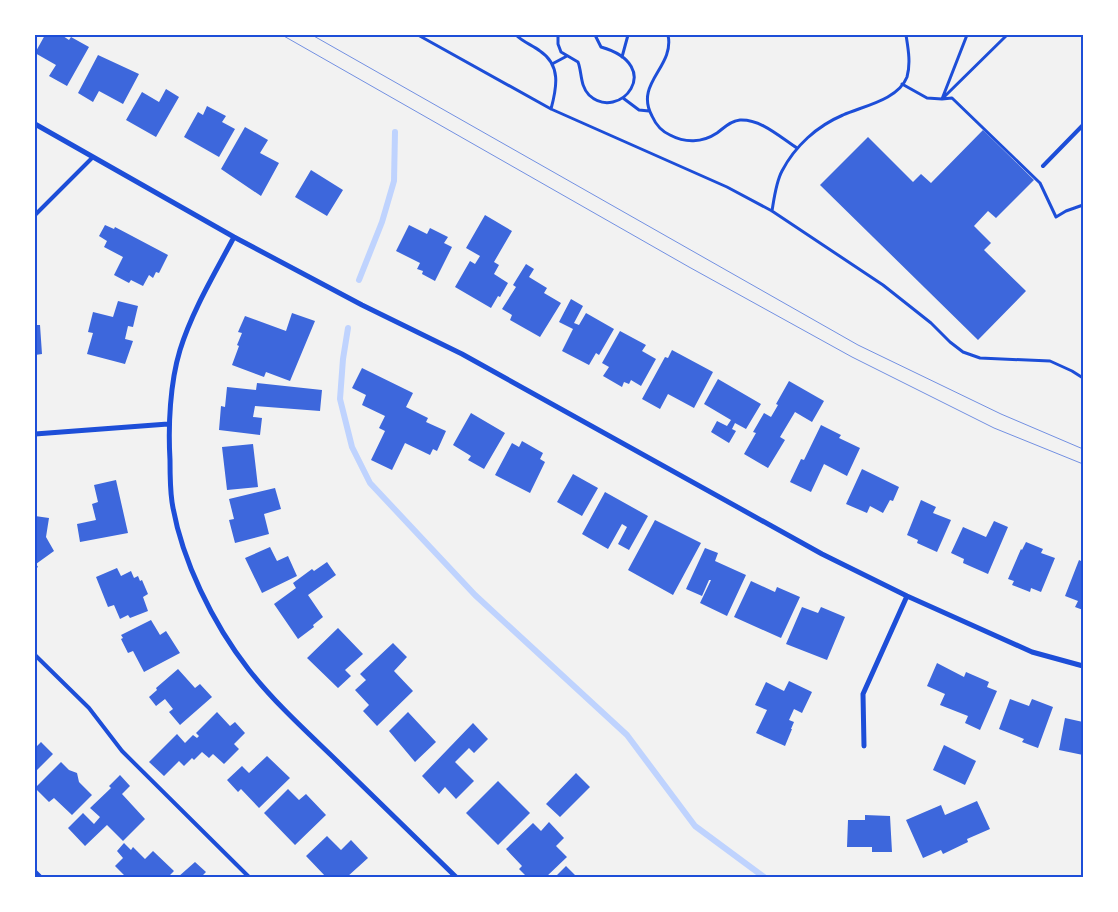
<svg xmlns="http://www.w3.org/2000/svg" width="1118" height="912" font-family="'Titillium Web',sans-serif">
	<rect width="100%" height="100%" fill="#f2f2f2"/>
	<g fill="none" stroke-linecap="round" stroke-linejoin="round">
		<path stroke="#bfd3fe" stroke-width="6" d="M359,280L382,222L394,181L395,132
			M348,328L343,359L340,399L352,447L370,483L475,595L627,735L695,826L764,877"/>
	</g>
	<path fill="#3d67dc" d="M45,35H63V36L69,40L71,37L89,47L67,86L49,76L56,65L35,53Z
		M98,55L139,74L123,104L99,91L93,102L78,93Z
		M166,89L179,97L156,137L126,120L142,92L159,102Z
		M207,106L226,116L222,122L235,129L219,157L184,137L198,112L203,115Z
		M245,127L268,140L260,153L279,163L261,196L221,169Z
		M983,130L1034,180L996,218L988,211L974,226L991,243L984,250L1026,291L978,340L820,185L868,137L913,182L921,174L931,183Z
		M311,170L343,190L327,216L295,197Z
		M485,215L512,231L494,262L499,265L494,274L508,283L500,297L498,296L491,308L455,287L470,261L475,264L480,256L466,248Z
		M105,225L114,229L115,227L168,255L159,273L156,272L153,278L149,275L143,286L131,280L129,283L114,275L123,257L104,247L107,241L99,236Z
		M409,225L427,234L430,228L448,237L444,243L452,247L435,281L422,274L423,271L417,269L420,263L396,251Z
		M526,264L534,269L529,277L547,288L544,293L561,303L540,337L510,320L512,315L502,309L516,287L513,285Z
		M571,299L583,306L574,323L579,325L586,313L614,329L599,355L596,353L589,365L562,351L573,329L559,322Z
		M118,301L138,306L133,327L128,326L125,339L133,341L125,364L87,354L93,333L88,332L93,312L113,317Z
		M292,313L315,321L290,381L266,372L264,377L232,365L239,346L237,345L242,333L238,332L245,316L286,331Z
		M35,325H40L42,354L35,355Z
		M620,331L646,345L642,351L656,359L641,386L631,380L629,384L624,382L622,387L603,376L609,367L602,363Z
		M672,350L713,372L694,408L668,394L660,409L642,399L665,357L668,358Z
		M362,368L413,393L406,407L428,418L426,422L446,431L437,451L433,449L430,455L405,443L392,470L371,460L385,431L379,428L385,416L362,405L366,395L352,388Z
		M718,379L761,404L746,429L735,423L732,429L736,431L729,443L711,432L717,421L727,426L731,420L704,404Z
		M789,381L824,401L812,422L795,412L780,437L785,440L768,468L744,454L756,433L753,432L764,413L771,417L778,405L776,404Z
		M257,383L322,390L320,411L255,406L253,417L262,418L260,435L219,430L221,406L225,407L227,387L256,390Z
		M471,413L505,433L484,469L468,460L471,456L453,445Z
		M821,425L841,435L839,438L860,448L847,476L824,464L811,492L790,482L801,459L804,460Z
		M522,441L543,453L540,459L545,462L530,493L495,475L512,443L519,447Z
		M253,444L258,487L227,490L222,447Z
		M862,469L899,487L893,501L890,500L883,513L870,506L867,513L846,504Z
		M573,474L598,488L582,516L557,502Z
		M116,480L128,533L80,542L77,524L96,520L92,504L98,502L94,485Z
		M275,488L281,509L264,514L269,534L235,543L229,520L234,519L229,499Z
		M605,492L648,516L629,550L618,544L627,527L622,524L608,549L582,534Z
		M921,500L936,507L933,513L951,520L937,552L917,543L918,540L907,535Z
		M35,516L49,518L46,537L54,551L36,564L38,567L35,569Z
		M655,520L701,543L673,595L628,570Z
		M994,521L1008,527L988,574L963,563L964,559L951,553L963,527L986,537Z
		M1026,542L1043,549L1041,553L1055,558L1041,592L1031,588L1030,592L1012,585L1014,581L1008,579L1021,549L1022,550Z
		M270,547L277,561L288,556L297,576L262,593L245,558Z
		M705,548L718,553L715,561L746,575L727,616L700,603L711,580H709L702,596L686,589Z
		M1079,560L1083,562V610L1075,607L1078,601L1065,596Z
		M327,562L336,575L308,595L323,617L313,625L314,627L298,639L274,604L296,588L293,583L312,569L314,571Z
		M117,568L121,576L131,571L134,578L138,576L140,581L142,580L148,594L143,597L148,611L130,618L128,615L120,619L114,605L108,607L96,577Z
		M751,581L775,592L777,587L800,597L781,638L734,617Z
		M802,607L818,613L821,607L845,617L827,660L786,644Z
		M151,620L160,635L166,631L180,653L144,672L133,651L128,653L121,639L123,638L121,635Z
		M338,628L363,654L345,670L351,676L338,688L307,658Z
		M393,643L407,657L394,671L413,691L377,726L363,711L369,705L355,690L366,680L360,674Z
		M937,663L964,677L966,672L989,682L987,687L997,691L980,730L965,723L968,716L940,705L945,694L927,686Z
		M178,669L195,688L200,684L212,697L180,725L169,712L173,709L165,699L156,706L149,697L157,690L156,688Z
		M789,681L812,692L802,713L794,709L789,720L794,722L791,729H792L785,746L756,733L767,710L755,705L766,682L784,691Z
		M1010,699L1029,706L1032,699L1053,707L1038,748L1022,742L1024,739L999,729Z
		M217,712L230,726L235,722L245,733L234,744L239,749L224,764L213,754L209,758L202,752L194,760L192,758L184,766L179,761L164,776L149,762L177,734L185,743L193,735L197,738L199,736L196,733Z
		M408,712L436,742L415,762L389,731Z
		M1065,718L1083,722V755L1059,750Z
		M473,723L488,739L474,753L469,748L455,762L474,781L456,799L445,787L439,794L422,776Z
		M41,742L53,754L35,772V748Z
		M944,745L976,761L965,785L933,770Z
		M267,756L290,778L259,808L241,789L238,792L227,780L242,766L249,773Z
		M61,762L69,770L77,773L79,782L92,795L72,815L54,798L49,802L35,788Z
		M576,773L590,787L560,817L546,804Z
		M120,775L130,786L122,794L145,819L123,841L107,825L85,846L68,828L83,813L94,824L100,817L90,808L111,788L109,786Z
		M498,781L530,813L498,845L466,813Z
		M288,789L299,800L306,794L326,815L295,845L264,813Z
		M977,801L990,829L967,839L968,842L943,854L941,850L923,858L906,820L941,805L945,815Z
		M865,815L890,816L892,852H872V847H847L848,820H865Z
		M549,822L564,838L556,846L567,857L546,877H527L519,869L522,866L506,849L533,823L541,831Z
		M327,836L341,850L351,840L368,858L347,877H326L306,856Z
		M124,843L131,850L133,847L145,859L153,851L174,871L168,877H126L115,866L123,858L117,851Z
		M195,862L206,872L201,877H178Z
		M566,866L577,877H555Z"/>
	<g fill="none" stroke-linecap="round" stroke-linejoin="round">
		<path stroke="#1d4ed8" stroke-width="3" d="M418,35L551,109L727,187L772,211L883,285L931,323L950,342L963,352L980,358L1050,361L1072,371L1083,378
			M516,35C523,42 532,45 540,51C561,65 557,87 551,109
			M558,35V44L561,52L578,62C582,72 580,86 589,95C619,123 667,66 601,47L595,35
			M668,35C675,67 634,83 652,116C656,125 661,131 670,135C685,143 702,143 717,133C724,128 730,121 740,120C761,119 780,137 797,148
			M622,57L628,35
			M552,64L567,56
			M902,84L927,98L942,99L967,35
			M944,97L1007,35
			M623,98L639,110L649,111
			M942,99L952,98L1040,183L1056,217L1066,211L1083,205
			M772,211C774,199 776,182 782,171C795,146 817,126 843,115C863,106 898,100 907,77C911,63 908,48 906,35"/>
		<path stroke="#1d4ed8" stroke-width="4" d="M1043,166L1083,125
			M35,215L93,157
			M35,655L89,708L122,751L249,877"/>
		<path stroke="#1d4ed8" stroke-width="5" d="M35,124L234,237L362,305L462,354L822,554L907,596L1032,652L1083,666
			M234,237C215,273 192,311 180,350C170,383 168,426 170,460C170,473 170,488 172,502C181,559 213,624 249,670C275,703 306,731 336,760C376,799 416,838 456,877
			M35,434L168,424
			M864,746L863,694L907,596
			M35,872L40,877"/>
		<path stroke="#7290e2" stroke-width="1" d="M282,35L689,267L852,357L994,428L1083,464
			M312,35L858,345L1001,414L1083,449"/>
	</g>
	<rect width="1118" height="912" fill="none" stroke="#ffffff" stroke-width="72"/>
	<rect x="36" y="36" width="1046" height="840" fill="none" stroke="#1d4ed8" stroke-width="2"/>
</svg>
